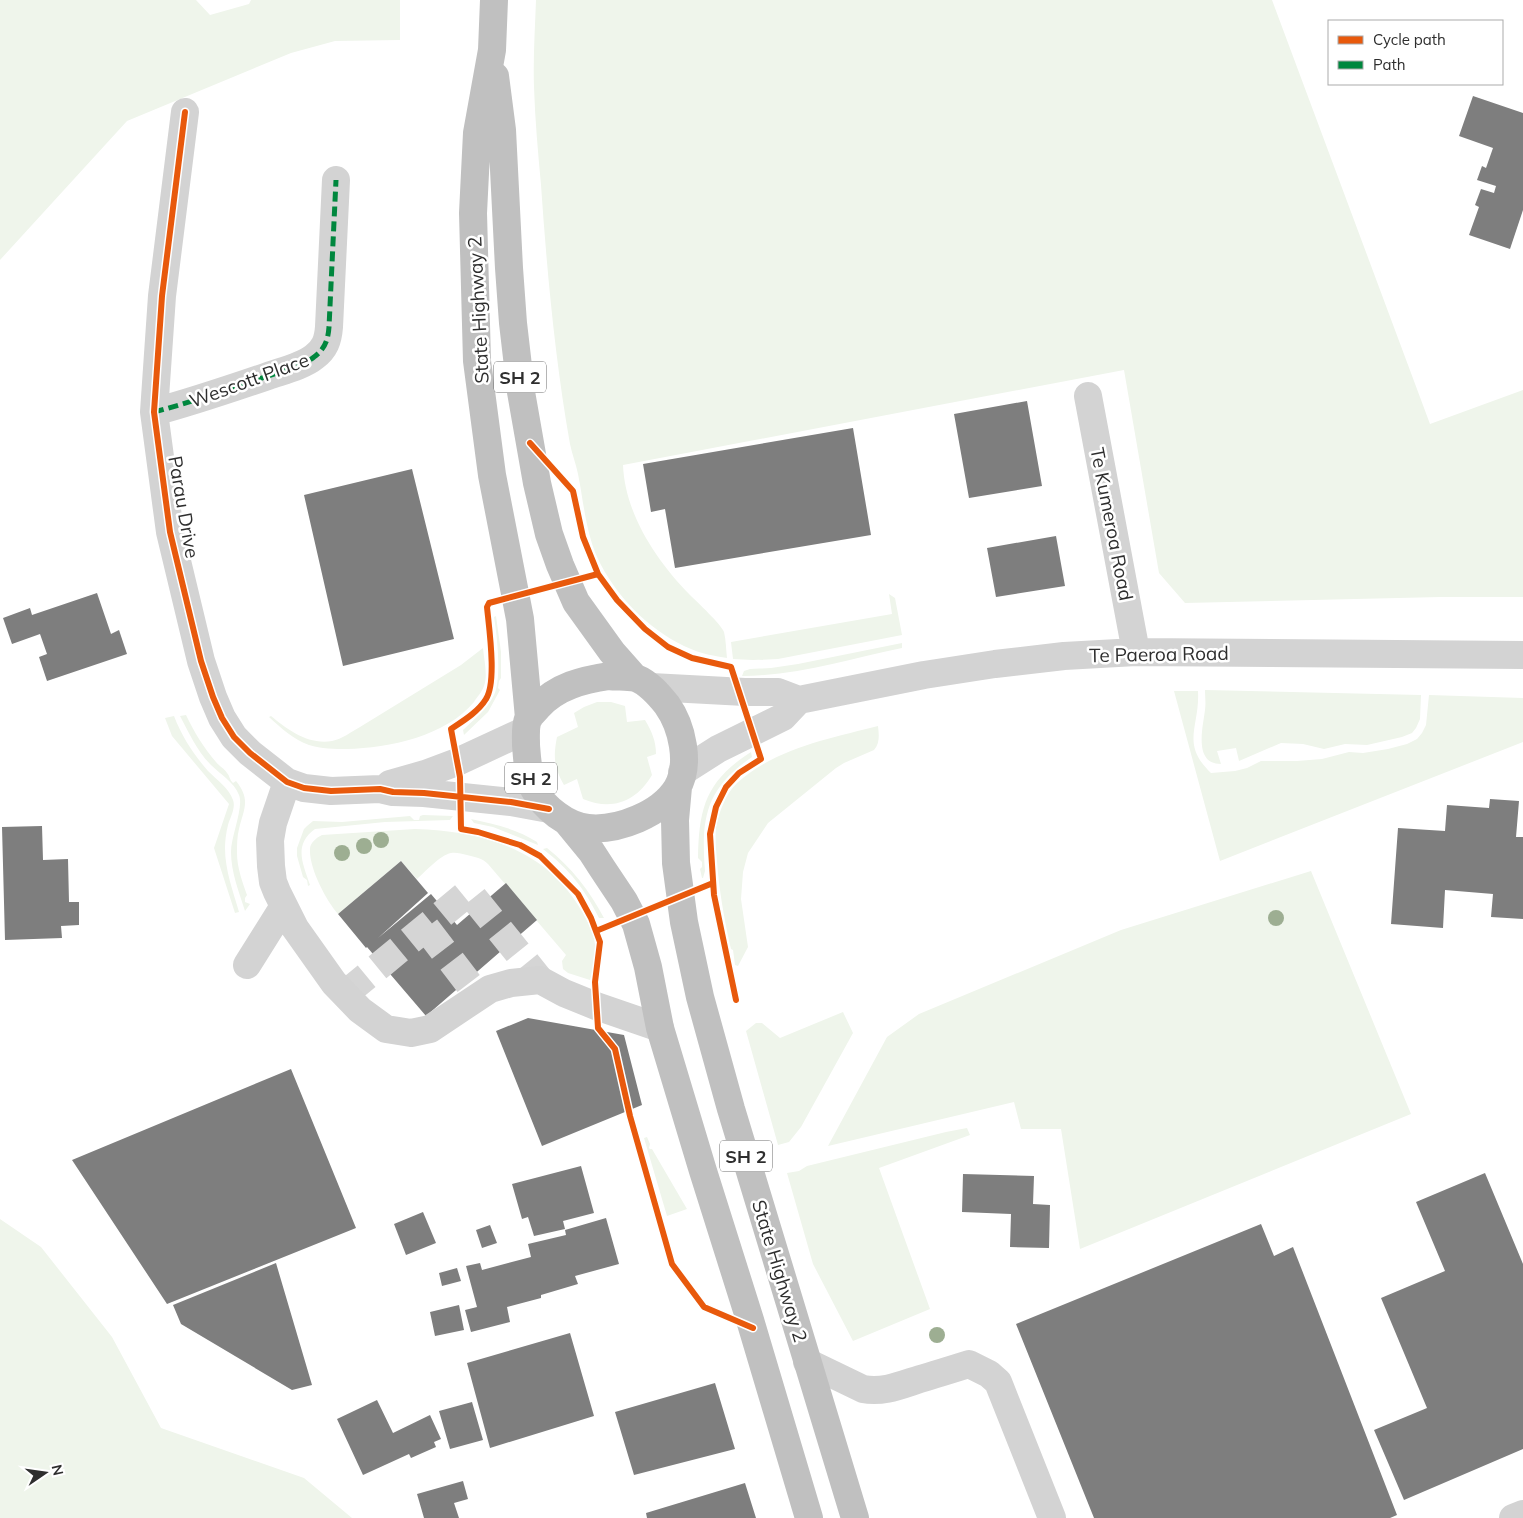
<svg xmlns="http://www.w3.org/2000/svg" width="1523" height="1518" font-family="Mulish,sans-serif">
	<rect width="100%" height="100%" fill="#fff"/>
	<path fill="#eff5eb" d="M0,0H196L210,15L249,4L251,0H400V40L335,41L291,53L127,121L0,260Z
		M536,0H1272L1430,424L1523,390V597H1441L1185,603L1159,573L1124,370L623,465C625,514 656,560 690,595C697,602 721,624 724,632C726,640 726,650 727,658C715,656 702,654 691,649C654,634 620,601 601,565C586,537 584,504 578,474C576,464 572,454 570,444C555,359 547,272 541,185C538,152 535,120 534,87C533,58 535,29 536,0Z
		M889,594L895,598L902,635L778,659L753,660L733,659L731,642L892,614Z
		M496,616L501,652V678L499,681L498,688L500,690L488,712L464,735L463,730C474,719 487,710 494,695C502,678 497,635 494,617Z
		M902,643V648C849,659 796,676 742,676L744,671L750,669L771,668L798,664Z
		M483,648C484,660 488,675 484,686C482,692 477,697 474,702C446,736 389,748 347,749C335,749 321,749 309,745C294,740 281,728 269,717L271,716C288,730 308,745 332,741C342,739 351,732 360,727L461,665Z
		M1205,690L1421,695L1420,719L1416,728L1412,733L1402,737L1367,745L1345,744L1324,749L1303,744L1281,743L1239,761L1236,748L1217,751L1221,764C1193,764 1203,727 1205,710C1206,703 1205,697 1205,690Z
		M1174,691H1198C1200,727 1180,743 1211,773L1235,771L1247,768L1261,761H1297L1322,759L1349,752L1363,753L1388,749L1407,744L1417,739L1422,733L1426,725L1429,695L1523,698V742L1220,861Z
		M597,702H611L625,706L627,722L645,720C652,732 656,741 656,754L647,757L652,775C636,802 612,811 583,799L577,779L564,785C554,767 553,757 557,737L578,727L574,713L584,707Z
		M186,715C194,732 204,748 216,762C219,766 225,769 227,773C230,776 229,779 233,783L236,781C251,800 244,808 239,829C237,837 237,844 237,853C237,867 242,881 247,895L245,898V902L250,904L245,911C239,892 231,872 231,852C231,836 244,807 239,795C234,782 220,774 211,765C197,751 189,733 180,716Z
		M174,716C182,737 194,755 208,771C217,780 229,788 233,800C236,808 230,818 228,825C226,833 225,841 225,848C225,870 233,891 239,912L235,913L214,848L229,804L172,736L165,718Z
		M878,726C879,735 880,743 874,750L844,763L836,768L768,823L748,853L743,872L741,899L748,947L738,966L735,965L733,950L731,949L730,945C724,917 719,890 717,861C716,850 715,838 716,827C719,812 726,793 737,783C774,749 831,738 878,726Z
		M751,752L752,757C705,789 701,819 705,871L703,878H702L700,869L702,867V862L698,858C699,807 706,781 751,752Z
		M423,815L453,816L450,820L385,822L315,829C293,845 303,864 310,885L308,886L307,880L303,877L297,856V848L304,829L307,826L313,821L342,822L410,816L414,820H419L420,816Z
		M471,819C494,824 517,829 537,842L538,845L493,827L474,823Z
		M415,829C479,831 542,847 578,905C596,935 600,945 590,980L568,973L563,969L562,961L566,955L488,864C482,858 475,857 467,855C462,854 456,852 451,853C440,855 425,872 417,879L401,861L338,914C326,900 309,868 310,849C310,843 316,838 322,835Z
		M547,848C572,868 589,890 604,918H599C584,888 570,870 543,849Z
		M1311,871L1411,1114L1080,1249L1061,1129H1021L1014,1102L828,1146L887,1037L919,1014L1121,930Z
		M843,1012L853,1033L801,1127L789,1142L778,1145L746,1031L756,1023H762L780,1038Z
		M967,1128L970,1135L879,1168L930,1309L853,1341L813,1264L787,1173L799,1171L807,1166L946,1132Z
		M647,1137L650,1144L649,1148L650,1149H652L687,1209L667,1216L644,1138Z
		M0,1219L41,1247L112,1337L161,1428L304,1478L352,1518H0Z"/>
	<path fill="#7e7e7e" d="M1473,96L1523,113V210L1510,249L1469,235L1479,207L1475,205L1481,189L1494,193L1496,186L1477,180L1482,166L1486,168L1493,148L1459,136Z
		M1027,401L1042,486L969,498L954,414Z
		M853,428L871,535L675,568L665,509L651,512L643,464Z
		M412,469L454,639L343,666L304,495Z
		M1056,536L1065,586L996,597L987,548Z
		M97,593L111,634L119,630L127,654L47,681L39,657L47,654L40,634L12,644L3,618L30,608L32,615Z
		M1490,799L1519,801L1516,837H1523V919L1491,917L1493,894L1445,890L1443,928L1391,924L1398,828L1445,831L1447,805L1489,808Z
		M42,826L43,860L68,859L69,902H79V925L61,926L62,938L5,940L2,827Z
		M401,861L428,893L378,938L431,894L457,925L506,883L537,920L426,1016L367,947L366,948L338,914Z
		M528,1018L624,1035L642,1105L542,1146L496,1031Z
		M291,1069L356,1228L167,1304L72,1160Z
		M581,1166L594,1213L563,1221L565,1229L534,1236L528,1217L522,1219L512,1184Z
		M1485,1173L1523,1264V1449L1404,1500L1374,1430L1427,1408L1381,1298L1445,1271L1416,1202Z
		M963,1174L1034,1176L1033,1204L1050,1205L1049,1248L1010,1247L1011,1214L962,1212Z
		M423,1212L436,1243L406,1255L394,1224Z
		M606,1218L619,1264L575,1276L578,1284L541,1295V1298L507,1307L510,1322L471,1332L465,1310L477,1307L466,1266L480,1263L482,1270L531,1257L528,1244L566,1235L565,1230Z
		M1261,1224L1274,1256L1293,1247L1397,1515L1390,1518H1094L1016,1324Z
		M490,1225L497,1243L482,1248L476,1230Z
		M276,1263L312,1385L292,1390L181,1324L173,1305Z
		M457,1268L461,1281L442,1286L439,1273Z
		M459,1305L464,1330L435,1336L430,1312Z
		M570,1333L594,1416L490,1448L467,1363Z
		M715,1383L735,1449L634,1475L615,1412Z
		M377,1400L393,1433L430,1415L441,1439L434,1442L436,1447L411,1458L409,1454L363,1475L337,1419Z
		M472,1402L483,1440L450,1449L439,1411Z
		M463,1481L468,1499L454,1503L459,1518H424L417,1494Z
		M745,1483L756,1518H647L646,1513Z"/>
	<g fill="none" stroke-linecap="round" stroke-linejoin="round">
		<path stroke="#d5d5d5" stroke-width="28" stroke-dasharray="28 14" stroke-linecap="butt" d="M426,928L479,997
			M345,994L469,892L540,980"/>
		<path stroke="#d3d3d3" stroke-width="28" d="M185,112L162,296L154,412L170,532L201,661L213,697L222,718L234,737L250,753L287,782L304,788L331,791L380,789L393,792L424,793L511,802L549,809
			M1088,396L1136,652
			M154,412C192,402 230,389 268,376C282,371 303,366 314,357C325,349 328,340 329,327L336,180
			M651,687L745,692H778L799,700L924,675L995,664L1064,656L1136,652L1523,655
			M682,772L718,749L783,717L799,700
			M287,782L273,823L270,840L271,866L273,882L277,892L295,928L334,983L360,1010L386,1029L411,1033L430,1029L490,989L511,983L540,980L564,993L596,1006L660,1028
			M390,784L425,774L457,762L526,730
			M247,965L284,906
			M807,1362L863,1389C883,1393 901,1385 920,1379C937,1374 953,1369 969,1364L989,1374L998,1382L1052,1518
			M1513,1518L1523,1514"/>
		<path stroke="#c0c0c0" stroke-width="28" d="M494,0L492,50L477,133L473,213L477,361L492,475L520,619L529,718
			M495,76L502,130L509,268L513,323L521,392L537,483L549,534L560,565L576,602L612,652L635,678
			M609,676C617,677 628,676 636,678C649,683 659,695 667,705C682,726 691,764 677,788C661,814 618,831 588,828C567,826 544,808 534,789C528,777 527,758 526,745C526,736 525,727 528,719C530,715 535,711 538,707C557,686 583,680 609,676Z
			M678,787L675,820L676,863L684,922L700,997L731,1109L855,1518
			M568,823L591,851L602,868L624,901L636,924L648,967L660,1028L703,1171L750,1320L809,1518"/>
		<path stroke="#00873e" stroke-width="5" stroke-dasharray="10 5" stroke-linecap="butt" d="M154,412C192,402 230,389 268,376C282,371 303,366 314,357C325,349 328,340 329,327L336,180"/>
		<g stroke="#fff" stroke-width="9">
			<path id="cycleway" d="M185,112L162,296L154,412L170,532L201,661L213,697L222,718L234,737L250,753L287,782L304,788L331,791L380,789L393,792L424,793L511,802L549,809
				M530,443L573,491L583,537L598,574L617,600L645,629L668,647L692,658L731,667L761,759L739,773L726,787L716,807L710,834L714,895L736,1000
				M598,574L489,603L487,607C489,628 497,682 486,699C478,712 463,721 451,729L460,777L461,829L478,832L520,845L540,856L578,894L591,918L600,942L595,982L598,1028L615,1049L630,1116L672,1264L704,1307L753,1328
				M596,931L713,883"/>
		</g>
		<use href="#cycleway" stroke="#e8590c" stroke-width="6"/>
	</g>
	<g fill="#9dae92">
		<circle cx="381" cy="840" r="8"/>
		<circle cx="364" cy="846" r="8"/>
		<circle cx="342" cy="853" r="8"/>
		<circle cx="1276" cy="918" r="8"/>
		<circle cx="937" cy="1335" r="8"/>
	</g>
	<g text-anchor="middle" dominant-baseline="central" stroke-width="5" stroke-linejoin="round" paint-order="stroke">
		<g fill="#fff" stroke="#6d6d6d" stroke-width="1">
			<rect x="494" y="361.5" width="52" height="31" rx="4"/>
			<rect x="505" y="762.5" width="52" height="31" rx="4"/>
			<rect x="720" y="1140.5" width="52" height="31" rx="4"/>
		</g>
		<g font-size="18" font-weight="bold" fill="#2e2e2e">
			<text x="520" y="377">SH 2</text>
			<text x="531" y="778">SH 2</text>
			<text x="746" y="1156">SH 2</text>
		</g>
		<g font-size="19" fill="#2e2e2e" stroke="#fff">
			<text transform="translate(478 310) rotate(-93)">State Highway 2</text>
			<text transform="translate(249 380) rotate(-20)">Wescott Place</text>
			<text transform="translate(184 507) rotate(80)">Parau Drive</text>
			<text transform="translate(1112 524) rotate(79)">Te Kumeroa Road</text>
			<text transform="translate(1159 654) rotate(-1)">Te Paeroa Road</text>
			<text transform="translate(780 1271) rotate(73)">State Highway 2</text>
		</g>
	</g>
	<rect x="1328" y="20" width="175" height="65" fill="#ffffff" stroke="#ababab"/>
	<rect x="1338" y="36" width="25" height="8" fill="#e8590c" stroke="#ababab"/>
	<text x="1373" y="45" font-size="15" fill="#2e2e2e">Cycle path</text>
	<rect x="1338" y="61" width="25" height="8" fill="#00873e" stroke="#ababab"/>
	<text x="1373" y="70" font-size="15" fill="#2e2e2e">Path</text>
	<g transform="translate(45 1473) rotate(77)" stroke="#ffffff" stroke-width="4" paint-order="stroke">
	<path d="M0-4L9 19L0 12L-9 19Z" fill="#2e2e2e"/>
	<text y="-8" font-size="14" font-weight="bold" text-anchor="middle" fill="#2e2e2e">N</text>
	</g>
</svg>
